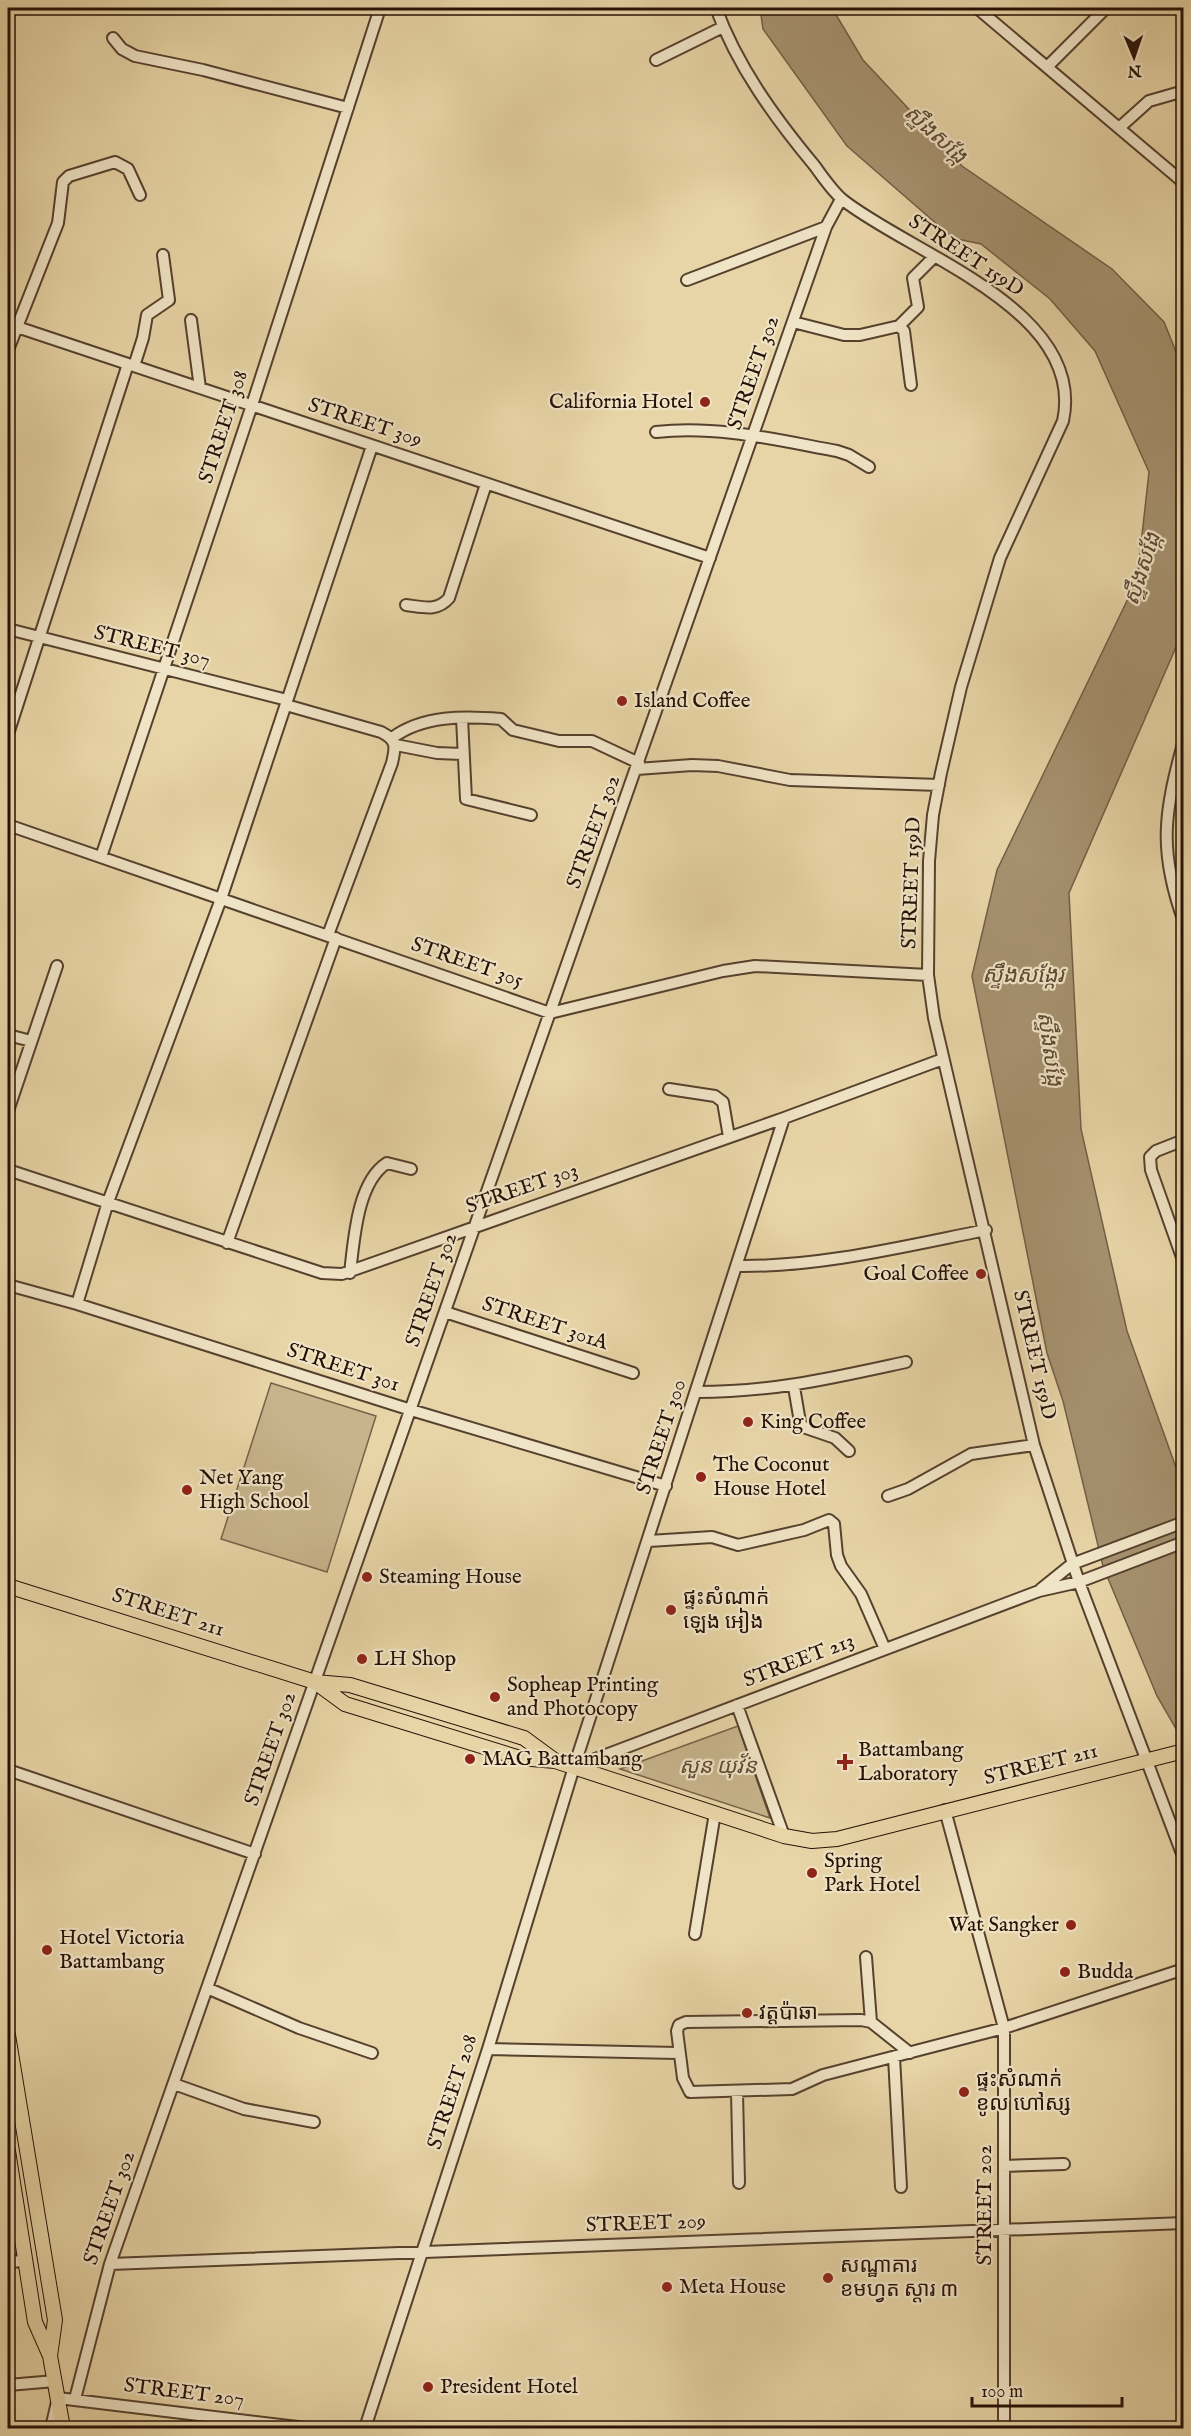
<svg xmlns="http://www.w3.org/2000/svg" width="1191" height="2436" font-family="'IM FELL English','Noto Sans Khmer',serif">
	<rect width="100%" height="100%" fill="#e8d5a7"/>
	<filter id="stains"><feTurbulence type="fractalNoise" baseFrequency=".00333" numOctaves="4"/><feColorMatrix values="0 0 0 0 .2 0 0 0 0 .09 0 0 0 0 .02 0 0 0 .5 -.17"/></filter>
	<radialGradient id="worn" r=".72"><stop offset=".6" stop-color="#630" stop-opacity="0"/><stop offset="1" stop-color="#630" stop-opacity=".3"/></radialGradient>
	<path fill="#c7b48c" stroke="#766249" stroke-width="1.5" d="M271,1383L376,1416L327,1572L221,1539Z
		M738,1726L770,1818L620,1769Z"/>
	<path fill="#a69270" stroke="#735e46" stroke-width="1.5" d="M760,8H832L863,60L962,166L1112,269L1164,322L1183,369V631L1069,893L1081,1129L1127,1331L1183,1487V1741L1157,1696L1107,1576L1097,1574L1103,1566L1063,1401L1047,1353L972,976L997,870L1137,580L1149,472L1095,351L1050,299L981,244L953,238L847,146L763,29Z"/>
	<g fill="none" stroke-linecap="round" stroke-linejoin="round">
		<g stroke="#56412e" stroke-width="14">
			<path id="minor" d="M716,8C737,66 775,118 814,165C823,177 832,191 843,200C911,254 1087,310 1063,421L1000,558L961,687L941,773L933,815L929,861L928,975L934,1018L1034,1445L1079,1582L1184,1859
				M977,8L1184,183
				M113,38L122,49L135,56L203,70L348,108
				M656,60L723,27
				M1048,66L1106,8
				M1119,128L1149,101L1184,91
				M687,280L826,227
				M191,320L200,388
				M793,322L844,335H860L899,326L904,331L911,385
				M8,324L710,558
				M899,326L918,307L913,278L934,257
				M8,350L58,223L63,182L69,176L115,162L128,169L140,195
				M134,366L143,338L147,315L169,300L163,255
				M656,432C717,425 777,440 837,451L849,455L869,467
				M406,605C423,607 437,612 449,598L486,484
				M8,629L287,700
				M286,705L381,732C397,740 396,746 392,763L328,935
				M462,718L466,799L531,815
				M8,734L128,364
				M392,738C423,715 464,716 501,719L513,730L559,741H592L639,763
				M1184,740C1164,813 1158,850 1184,922
				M396,745L437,753L462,754
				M637,769L692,765L718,766L790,780L939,785
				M8,825L550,1013L723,971L755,966L928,975
				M101,857L252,405L380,8
				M8,1035L31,1041
				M669,1089L715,1096L723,1102L729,1137
				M8,1111L57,966
				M1184,1140L1156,1151L1150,1157L1151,1170L1184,1263
				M8,1170L322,1273L342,1274L784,1118L943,1059
				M227,1243L336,938
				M738,1266C821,1267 905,1246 986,1230
				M350,1273C354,1240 357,1182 387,1163L411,1169
				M8,1285L77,1304L411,1410L666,1486
				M77,1304L108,1202L221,899L372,446
				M445,1312L633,1373
				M794,1387L800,1422L803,1427L835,1438L849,1451
				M697,1392C774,1392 832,1378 906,1362
				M888,1496L908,1489L971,1454L1034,1445
				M649,1541L712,1537L738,1545L804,1530L829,1520L834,1524L837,1555L841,1566L861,1594L885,1649
				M1041,1589L1072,1564L1184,1522
				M737,1705L784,1836
				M574,1767L1039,1591L1079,1582L1184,1542
				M8,1770L255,1854
				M945,1810L1004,2028V2428
				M695,1934L715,1813
				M866,1957L871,2022
				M207,1988L299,2028L372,2053
				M488,2049L678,2053
				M910,2053L871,2022L861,2020L686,2022L679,2025L677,2031L683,2078L690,2092L792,2089L823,2075L1004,2028L1184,1969
				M894,2057L901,2187
				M174,2084L244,2109L314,2122
				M737,2092L739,2183
				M1004,2166L1064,2164
				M8,2262L25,2261
				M110,2264L1184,2223
				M8,2385L55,2381
				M75,2399L110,2264L826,227L841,199
				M51,2428L58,2398L306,2428
				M365,2428L488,2049L574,1767L784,1118"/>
		</g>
		<g stroke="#261006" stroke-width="16">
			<path id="major" d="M8,1586L315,1682L350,1685L524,1738L554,1760
				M315,1682L345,1704L520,1758L555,1761L784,1836L812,1841L837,1839L1184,1751
				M8,2035L55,2320L50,2356
				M8,2151L35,2322L50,2356L63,2428"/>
		</g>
		<use href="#minor" stroke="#f0e4c6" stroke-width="10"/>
		<use href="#major" stroke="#e8d5a7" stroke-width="14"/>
	</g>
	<g fill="#8f2418" stroke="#f0e4c6" stroke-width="2">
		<circle cx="705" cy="402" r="6"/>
		<circle cx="622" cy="701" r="6"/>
		<circle cx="981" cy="1274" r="6"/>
		<circle cx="748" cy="1422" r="6"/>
		<circle cx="701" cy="1477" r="6"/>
		<circle cx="187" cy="1490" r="6"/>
		<circle cx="367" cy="1577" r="6"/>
		<circle cx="671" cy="1610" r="6"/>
		<circle cx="362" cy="1659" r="6"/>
		<circle cx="495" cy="1697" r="6"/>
		<circle cx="470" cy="1759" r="6"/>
		<path d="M842 1753h6v6h6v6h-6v6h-6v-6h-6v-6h6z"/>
		<circle cx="812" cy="1873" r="6"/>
		<circle cx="1071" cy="1925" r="6"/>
		<circle cx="47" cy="1950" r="6"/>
		<circle cx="1065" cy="1972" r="6"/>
		<circle cx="747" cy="2013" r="6"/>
		<circle cx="964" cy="2092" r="6"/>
		<circle cx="828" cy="2278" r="6"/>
		<circle cx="667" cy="2287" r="6"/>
		<circle cx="428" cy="2387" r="6"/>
	</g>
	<g text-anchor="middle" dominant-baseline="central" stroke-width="4.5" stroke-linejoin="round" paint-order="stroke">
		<g font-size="21" fill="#261006" stroke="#f0e4c6">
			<text transform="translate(966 256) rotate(33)">STREET 159D</text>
			<text transform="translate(754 373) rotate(-71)">STREET 302</text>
			<text transform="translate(365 423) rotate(18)">STREET 309</text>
			<text transform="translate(224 427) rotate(-72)">STREET 308</text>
			<text transform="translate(152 647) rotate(14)">STREET 307</text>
			<text transform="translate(594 832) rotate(-70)">STREET 302</text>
			<text transform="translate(912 883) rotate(-88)">STREET 159D</text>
			<text transform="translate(467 963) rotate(19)">STREET 305</text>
			<text transform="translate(522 1189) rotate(-19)">STREET 303</text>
			<text transform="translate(432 1290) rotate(-71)">STREET 302</text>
			<text transform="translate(545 1324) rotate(18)">STREET 301A</text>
			<text transform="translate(1034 1355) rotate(77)">STREET 159D</text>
			<text transform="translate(343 1368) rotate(18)">STREET 301</text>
			<text transform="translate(662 1437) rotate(-72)">STREET 300</text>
			<text transform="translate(168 1613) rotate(18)">STREET 211</text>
			<text transform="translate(799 1661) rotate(-21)">STREET 213</text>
			<text transform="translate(271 1749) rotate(-71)">STREET 302</text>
			<text transform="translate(1041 1765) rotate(-14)">STREET 211</text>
			<text transform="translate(453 2092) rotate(-72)">STREET 208</text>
			<text transform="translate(985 2205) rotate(-90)">STREET 202</text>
			<text transform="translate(110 2208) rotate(-71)">STREET 302</text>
			<text transform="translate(646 2224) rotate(-2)">STREET 209</text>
			<text transform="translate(184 2393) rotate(7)">STREET 207</text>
		</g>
		<g font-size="21" fill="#261006" stroke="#f0e4c6" text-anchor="start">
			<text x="693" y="402" text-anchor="end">California Hotel</text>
			<text x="634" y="701">Island Coffee</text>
			<text x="969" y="1274" text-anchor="end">Goal Coffee</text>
			<text x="760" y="1422">King Coffee</text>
			<text x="713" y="1465">The Coconut<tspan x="713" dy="24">House Hotel</tspan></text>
			<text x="199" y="1478">Net Yang<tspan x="199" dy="24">High School</tspan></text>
			<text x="379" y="1577">Steaming House</text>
			<text x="683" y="1598">ផ្ទះសំណាក់<tspan x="683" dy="24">ឡេង អៀង</tspan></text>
			<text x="374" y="1659">LH Shop</text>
			<text x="507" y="1685">Sopheap Printing<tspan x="507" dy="24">and Photocopy</tspan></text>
			<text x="858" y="1750">Battambang<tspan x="858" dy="24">Laboratory</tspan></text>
			<text x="482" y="1759">MAG Battambang</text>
			<text x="824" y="1861">Spring<tspan x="824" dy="24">Park Hotel</tspan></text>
			<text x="1059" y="1925" text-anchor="end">Wat Sangker</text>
			<text x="59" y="1938">Hotel Victoria<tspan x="59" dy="24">Battambang</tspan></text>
			<text x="1077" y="1972">Budda</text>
			<text x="759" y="2013">វត្តប៉ាឆា</text>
			<text x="976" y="2080">ផ្ទះសំណាក់<tspan x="976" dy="24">ខូល ហៅស្ស</tspan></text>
			<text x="840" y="2266">សណ្ឋាគារ<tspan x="840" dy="24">ខមហ្វត ស្តារ ៣</tspan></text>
			<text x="679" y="2287">Meta House</text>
			<text x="440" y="2387">President Hotel</text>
		</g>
		<g font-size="21" font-style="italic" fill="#5e4935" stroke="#f0e4c6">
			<text x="718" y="1767">សួន យុវ័ន</text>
		</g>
		<g font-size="22" font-style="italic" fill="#604a36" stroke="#f0e4c6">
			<text transform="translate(935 135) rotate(42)">ស្ទឹងសង្កែ</text>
			<text transform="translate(1143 569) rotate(-72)">ស្ទឹងសង្កែ</text>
			<text x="1023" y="976">ស្ទឹងសង្កែរ</text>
			<text transform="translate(1049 1049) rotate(82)">ស្ទឹងសង្កែ</text>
		</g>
	</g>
	<rect width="1191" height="2436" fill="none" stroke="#e8d5a7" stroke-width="30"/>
	<rect x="9" y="9" width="1173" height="2418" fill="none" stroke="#261006" stroke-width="3"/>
	<rect x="15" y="15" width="1161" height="2406" fill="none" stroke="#261006" stroke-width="1.5"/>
	<g transform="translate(1134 57) rotate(178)" stroke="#f0e4c6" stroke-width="4.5" paint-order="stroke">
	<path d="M0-4.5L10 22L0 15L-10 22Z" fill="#261006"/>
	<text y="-9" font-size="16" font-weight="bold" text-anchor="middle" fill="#261006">N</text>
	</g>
	<path d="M972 2397v9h150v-9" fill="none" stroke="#261006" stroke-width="3"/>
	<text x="981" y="2397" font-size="18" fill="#261006" stroke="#f0e4c6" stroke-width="4.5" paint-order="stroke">100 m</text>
	<rect width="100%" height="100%" filter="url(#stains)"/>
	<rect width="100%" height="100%" fill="url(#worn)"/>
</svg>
